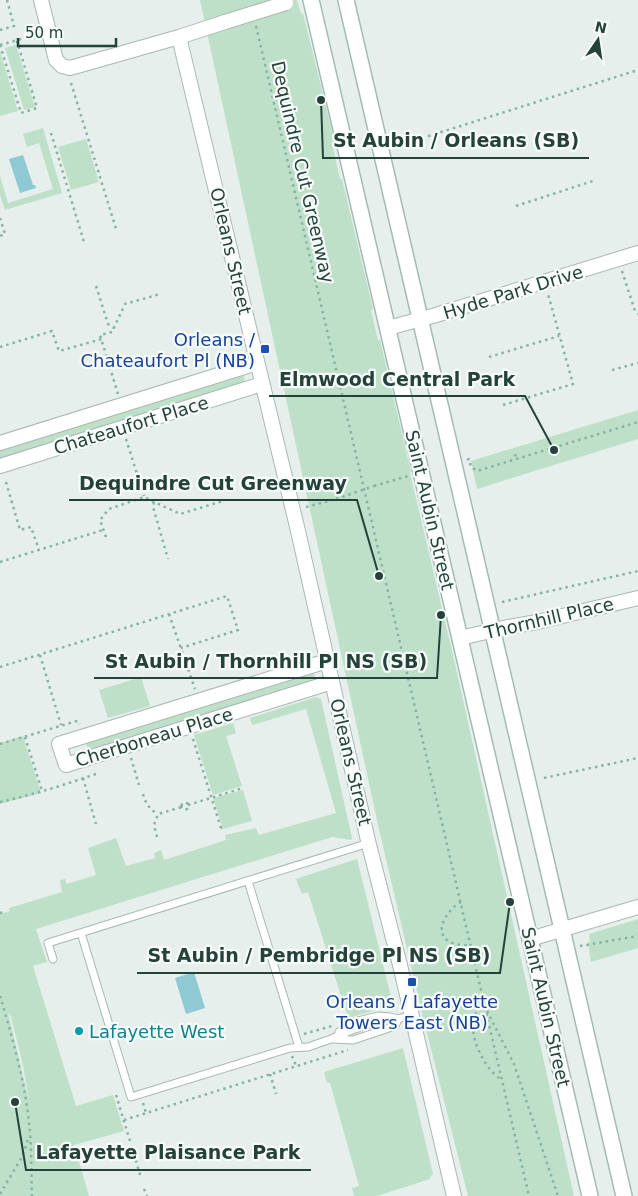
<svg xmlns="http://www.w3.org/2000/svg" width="638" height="1196" font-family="'DejaVu Sans',sans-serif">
	<rect width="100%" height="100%" fill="#e6efeb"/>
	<path fill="#bfe0c8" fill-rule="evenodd" d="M200,0H297L301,14L303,13L336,147L333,148L340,179H342L373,309L371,310L378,340H380L411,472L410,473L453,655L574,1196H468L422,1013L378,825Z
		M16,45L35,107L24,110L5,48Z
		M0,51L18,111L0,116Z
		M43,128L62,193L5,210L0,195V176L8,203L53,189L39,143L27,147L23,134Z
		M86,139L99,182L71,190L58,147Z
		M243,374L246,384L0,459V449Z
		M638,410V439L477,489L471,461Z
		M313,671L316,681L90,751L88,750L86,744L87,742Z
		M141,677L150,706L108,718L99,690Z
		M316,697L321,699L352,838L351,840L332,837L36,929L47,962L33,966L76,1106L113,1095L124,1131L74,1145L89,1196H0V914L10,911L9,908L62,892L60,880L65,879L67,884L96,875L88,848L116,838L126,866L155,858L154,853L161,850L164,860L226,840L225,835L256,828L259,835L336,813L306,709L252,725L250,718ZM8,1012L11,1017L23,1066L30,1105Z
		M233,723L236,733L226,736L242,786L213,795L194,735Z
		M23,736L41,793L0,804V743Z
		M243,790L252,821L223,829L213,798Z
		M357,859L393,1005L348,1018L308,892L302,894L296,879Z
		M638,919V948L591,962L588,942H590L589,934Z
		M403,1048L433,1174L430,1177V1179L377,1196H354L352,1188L359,1186L330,1083H327L324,1072Z"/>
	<path fill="#8ec9d4" d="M23,155L33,185H35L36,188L20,193L9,159Z
		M194,972L205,1008L186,1014L175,978Z"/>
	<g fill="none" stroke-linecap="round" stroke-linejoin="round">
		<g stroke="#a8b8b2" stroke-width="9">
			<path id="service" d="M248,881L299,1047
				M81,933L131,1097L290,1048L308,1047L331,1039L352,1030L390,1017L398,1019L411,1015
				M53,959L48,943L369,843
				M339,1032L350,1023L378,1016L389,1017
				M333,1039L353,1040L395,1026L398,1019"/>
		</g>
		<g stroke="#a8b8b2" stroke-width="16">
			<path id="minor" d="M41,0L56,60L62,66L70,68L179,37L225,22
				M179,37L298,531L369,845L400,965L454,1196
				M388,328L436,315L638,253
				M0,443L257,363
				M0,466L262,384
				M460,638L508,627L537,622L638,598
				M327,661L59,744L66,765L332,682
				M530,939L638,907"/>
		</g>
		<g stroke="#a4bbb3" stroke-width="18">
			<path id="secondary" d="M311,0L590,1196
				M346,0L624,1196"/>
		</g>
		<path stroke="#86b3a5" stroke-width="2.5" stroke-dasharray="2.5 4" stroke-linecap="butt" d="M256,26L529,1196
			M0,30L14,26L7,0
			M0,45L21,113L37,108L17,41
			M0,45L35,35
			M71,83L117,232
			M51,133L84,242
			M397,146L638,70
			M516,206L596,180
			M0,218L5,234L0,236
			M622,271L635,311L638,314
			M96,286L108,324L114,328
			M0,347L52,331L59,351L102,339
			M489,357L559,336
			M612,370L638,363
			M118,394L100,335L112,332L125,304L160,294
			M503,405L573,384L548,294
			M126,439L144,496
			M515,454L516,460
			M467,460L469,459L471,467L477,471L638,422
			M6,482L20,530L31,527L39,550
			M374,486L408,476
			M154,502L153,507L168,559
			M306,507L336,499
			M106,537L100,520L109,509L144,497L180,514L223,501
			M0,562L103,530
			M502,602L638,571
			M169,614L195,689
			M40,655L61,725
			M0,667L227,596L238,630L181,648
			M25,737L42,791
			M193,739L221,828L218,829
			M0,744L77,721L79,722L80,724
			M131,758L139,785
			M83,778L96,824
			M544,778L638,758
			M143,794C146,804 149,809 158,814
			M0,802C32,795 64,785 96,774L95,770
			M181.5 806a3.5 3.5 0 1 1 7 0a3.5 3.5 0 1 1-7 0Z
			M188,805L243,788
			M157,837L154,825L158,814L182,807
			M461,902C449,908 431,932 450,942C455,945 464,945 470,946
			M0,913L6,911
			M580,946L638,936
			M446,952L451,949L453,943
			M0,996C12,1036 25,1082 29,1123C32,1147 31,1172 32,1196
			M484,1002C479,1007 476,1012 474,1019C469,1038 485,1070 502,1080
			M487,1011L514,1064L558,1196
			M304,1034L332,1026
			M292,1056L296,1066
			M270,1074L276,1094
			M116,1095L130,1141
			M143,1103L146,1113
			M124,1120L348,1050
			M134,1154L141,1178
			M144,1189L147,1196
			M0,1194L22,1157L29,1137"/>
		<use href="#service" stroke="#fff" stroke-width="7"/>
		<use href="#minor" stroke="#fff" stroke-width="14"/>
		<use href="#secondary" stroke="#fff" stroke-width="15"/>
		<g stroke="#a8b8b2" stroke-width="16" stroke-linecap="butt">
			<path id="minor-bridge" d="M225,22L286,3"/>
		</g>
		<path stroke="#86b3a5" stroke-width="2.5" stroke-dasharray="2.5 4" stroke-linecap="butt" d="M336,499L374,486"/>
		<use href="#minor-bridge" stroke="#fff" stroke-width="14"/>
	</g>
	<g fill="#1a4fb4" stroke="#f7fbf9" stroke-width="2">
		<rect x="260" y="344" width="10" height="10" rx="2.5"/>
		<rect x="407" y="977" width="10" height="10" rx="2.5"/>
	</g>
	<circle fill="#0f9aa8" stroke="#f7fbf9" stroke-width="2" cx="79" cy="1031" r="5"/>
	<g text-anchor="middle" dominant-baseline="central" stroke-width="4.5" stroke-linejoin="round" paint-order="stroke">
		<g font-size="18" fill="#24423a" stroke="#f7fbf9">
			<text transform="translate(303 172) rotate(77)">Dequindre Cut Greenway</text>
			<text transform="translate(231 251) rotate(77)">Orleans Street</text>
			<text transform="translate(513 292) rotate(-17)">Hyde Park Drive</text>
			<text transform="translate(131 425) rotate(-17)">Chateaufort Place</text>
			<text transform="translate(430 510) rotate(77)">Saint Aubin Street</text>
			<text transform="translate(549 618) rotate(-13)">Thornhill Place</text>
			<text transform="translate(154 737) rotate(-17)">Cherboneau Place</text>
			<text transform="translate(351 762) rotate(77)">Orleans Street</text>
			<text transform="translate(546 1007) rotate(77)">Saint Aubin Street</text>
		</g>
		<g font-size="18" fill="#164399" stroke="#f7fbf9" text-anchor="end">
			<text x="255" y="339">Orleans /<tspan x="255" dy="21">Chateaufort Pl (NB)</tspan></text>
			<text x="412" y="1001" text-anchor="middle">Orleans / Lafayette<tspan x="412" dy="21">Towers East (NB)</tspan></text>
		</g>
		<g font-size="18" fill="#0d838f" stroke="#f7fbf9" text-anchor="start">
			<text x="89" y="1031">Lafayette West</text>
		</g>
	</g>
	<path fill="none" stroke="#24423a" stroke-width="2" d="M321 100L323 158H589M554 450L525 396H269M379 576L357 500H69M441 615L437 678H94M510 902L500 973H137M15 1102L26 1170H311"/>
	<g fill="#24423a" stroke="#f7fbf9" stroke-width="2">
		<circle cx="321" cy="100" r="5"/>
		<circle cx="554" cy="450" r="5"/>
		<circle cx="379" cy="576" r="5"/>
		<circle cx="441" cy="615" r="5"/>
		<circle cx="510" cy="902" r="5"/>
		<circle cx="15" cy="1102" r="5"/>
	</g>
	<g font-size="19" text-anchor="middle" font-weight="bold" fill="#24423a" stroke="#f7fbf9" stroke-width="4.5" stroke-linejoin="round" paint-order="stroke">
		<text x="456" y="147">St Aubin / Orleans (SB)</text>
		<text x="397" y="386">Elmwood Central Park</text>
		<text x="213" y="490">Dequindre Cut Greenway</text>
		<text x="266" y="668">St Aubin / Thornhill Pl NS (SB)</text>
		<text x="319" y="962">St Aubin / Pembridge Pl NS (SB)</text>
		<text x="168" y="1159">Lafayette Plaisance Park</text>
	</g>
	<g transform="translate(598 40) rotate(13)" stroke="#f7fbf9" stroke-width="4" paint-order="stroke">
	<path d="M0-4L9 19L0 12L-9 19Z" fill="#24423a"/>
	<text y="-8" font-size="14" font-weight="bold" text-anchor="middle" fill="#24423a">N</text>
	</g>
	<path d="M18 38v8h98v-8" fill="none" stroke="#24423a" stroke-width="2.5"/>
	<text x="25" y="38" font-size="15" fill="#24423a" stroke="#f7fbf9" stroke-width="4" paint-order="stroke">50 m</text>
</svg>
